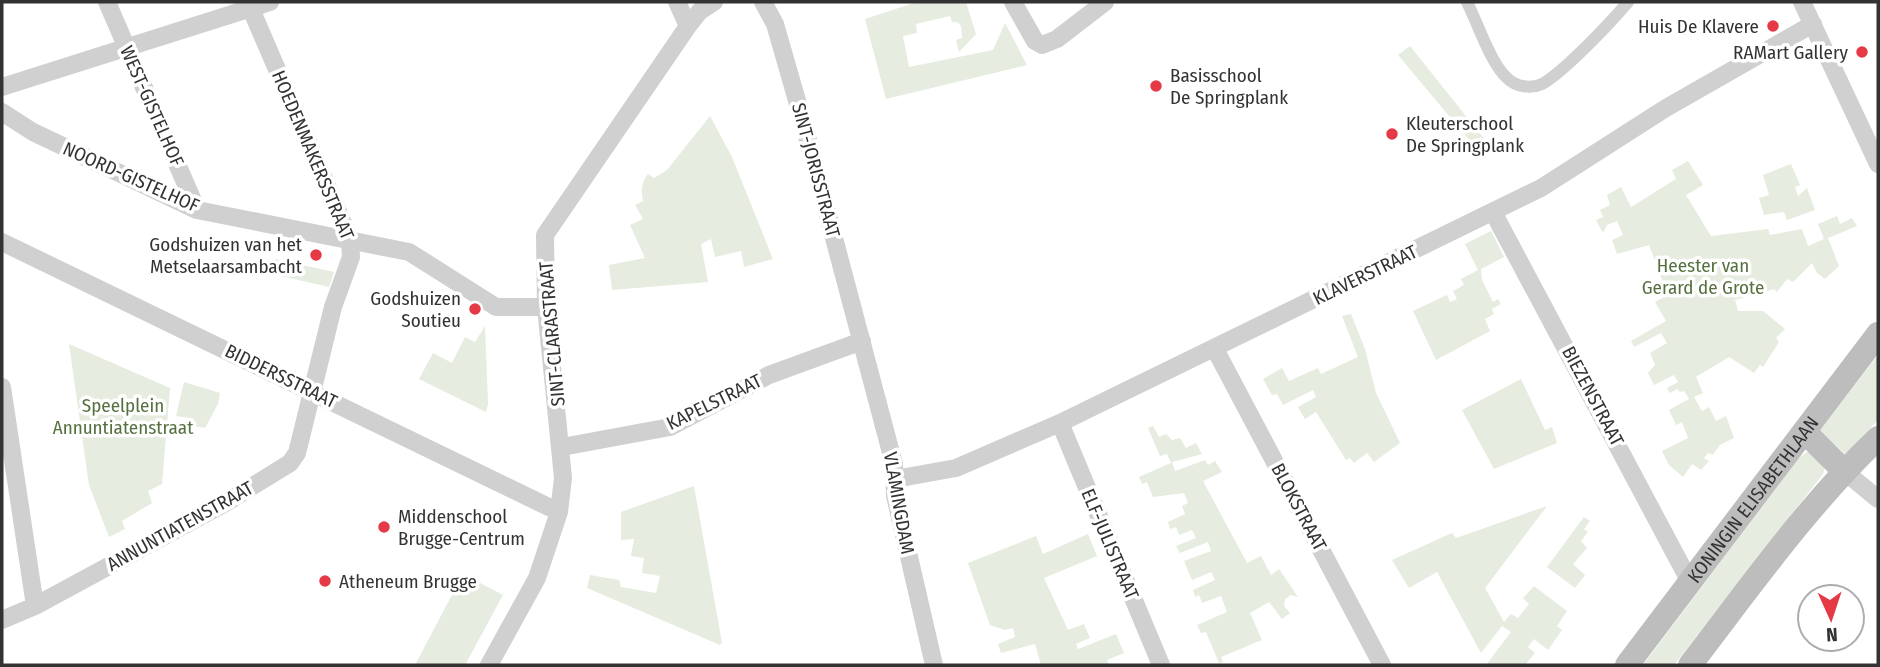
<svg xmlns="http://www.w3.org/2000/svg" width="1880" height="667" font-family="'Fira Sans Condensed',sans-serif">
	<rect width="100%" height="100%" fill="#fff"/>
	<path fill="#e6ecdf" d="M917,2H966L976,34L959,52L956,40L962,38L961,26L957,22H952L950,16L916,24L917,33L903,36L909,67L993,50L1005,23L1027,65L886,99L865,19Z
		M1410,46L1489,145L1480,153L1398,55Z
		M710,116L732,157L773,259L744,267L741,251L715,257L711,239L701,244L708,282L612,290L609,265L645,258L630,225L643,219L635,205L643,201C641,191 641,183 648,174L654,178L667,170Z
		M1688,161L1703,185L1686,195L1711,236L1768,229L1770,235L1802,229L1808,246L1824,239L1818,224L1837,216L1840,224L1852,218L1857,226L1828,238L1839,266L1825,279L1817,273L1812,263L1793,282L1787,279L1777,292L1774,289L1735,300L1738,311H1763L1785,329L1776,338L1779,342L1763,367L1760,365L1754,373L1729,357L1696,377L1703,393L1694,397L1702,411L1709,407L1716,421L1726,416L1734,438L1720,445L1713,455L1708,453L1704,458L1709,461L1701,470L1692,464L1683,477L1669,465L1662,451L1688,438L1682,422L1676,425L1669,410L1689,399L1684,391L1680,392L1677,389L1670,393L1667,388L1678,382L1674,375L1654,385L1648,373L1655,365L1650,353L1667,343L1661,333L1634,347L1631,341L1666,321L1655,302L1668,295L1649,245L1617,254L1612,240L1623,235L1617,221L1607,225L1603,233L1596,220L1603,217L1600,210L1610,205L1607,195L1621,187L1631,207L1676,179L1672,170Z
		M1791,164L1800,185L1795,187L1798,196L1807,188L1815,210L1787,220L1784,212L1764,215L1759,198L1769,195L1763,175Z
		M1491,231L1504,257L1481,269L1482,280L1493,302L1498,299L1501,304L1492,309L1494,314L1485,319L1490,331L1436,360L1413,311L1447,295L1450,302L1457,299L1453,291L1464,285L1461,279L1478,270L1465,244Z
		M275,259L334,272L329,287L272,274Z
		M1351,314L1365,349L1376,393L1400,443L1374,462L1367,453L1354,463L1350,458L1346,460L1316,412L1305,419L1298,407L1316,397L1313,390L1283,405L1277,394L1272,395L1263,379L1282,368L1289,381L1318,368L1321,374L1358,357L1342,316Z
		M485,326L488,404L486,412L419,379L433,353L452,363L465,337L475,342Z
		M69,344L170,388L162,484L148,491L152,503L122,521L125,529L109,537L89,485Z
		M1878,355V420L1845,454L1820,430Z
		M1521,379L1545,430L1552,427L1557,443L1494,469L1462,410Z
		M184,382L220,393L218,404L205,428L193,426L190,418L176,416Z
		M1153,426L1159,437L1166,434L1172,440L1180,438L1186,448L1196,443L1202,454L1172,462L1175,471L1205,460L1208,465L1215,461L1222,472L1203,481L1247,563L1261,556L1271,575L1279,569L1298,597L1291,595L1285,599L1284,606L1290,613L1282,619L1269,602L1250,613L1262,640L1221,657L1223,662L1219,663L1206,632L1201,633L1197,625L1227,612L1221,596L1202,603L1199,595L1195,597L1193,590L1215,580L1211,572L1192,580L1184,561L1211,551L1208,542L1180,553L1176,546L1196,538L1192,530L1179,535L1176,527L1170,529L1168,522L1185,514L1182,506L1188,503L1184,493L1153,497L1147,482L1142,484L1139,477L1171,463L1167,454L1160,456L1148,428Z
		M1807,452H1814L1825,466L1823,474L1674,665H1643L1799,458Z
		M694,486L722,643L720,645L587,588L590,575L619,580L621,587L656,593L660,576L642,573L644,558L631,556L634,539L621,540V512Z
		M1547,506L1485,588L1504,622L1511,614L1518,618L1529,604L1523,598L1534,586L1567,611L1557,626L1562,630L1548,650L1534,639L1528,647L1535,653L1525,665H1486L1511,632L1502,626L1481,653L1437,572L1409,588L1392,560L1452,533L1456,538Z
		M1584,517L1590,521L1584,529L1588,532L1581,541L1587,548L1573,564L1585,575L1575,588L1547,567Z
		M1088,534L1097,556L1044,578L1068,630L1084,624L1090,638L1076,644L1078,649L1116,634L1124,653L1107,660L1109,665H1041L1035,644L1001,653L998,644L1015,637L1013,628L1005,630L990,625L968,563L1036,536L1043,554Z
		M463,574L503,595L465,665H415Z"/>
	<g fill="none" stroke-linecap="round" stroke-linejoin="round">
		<path stroke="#d0d0d0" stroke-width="12" d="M1467,2C1477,22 1491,64 1507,78C1516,87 1531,89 1542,84C1564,72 1611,22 1628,2"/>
		<path stroke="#d0d0d0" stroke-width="18" d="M107,2L197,210
			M677,2L688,26
			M763,2L775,24L804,125L894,464L895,496L934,665
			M1013,2L1035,41L1042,45L1057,39L1105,2
			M1802,2L1878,164
			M2,87L270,2
			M2,112L33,132L197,210L409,252L496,307H546
			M1493,212L1690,582
			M2,242L559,512
			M1215,349L1382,665
			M2,387L35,606
			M1060,423L1161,665
			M562,447L670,427L769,375L862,341
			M1844,471L1878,499
			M895,479L956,468L1060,423L1541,188L1666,108L1813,24
			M2,620L35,606L227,502L290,463L297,453L333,307L351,257L350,242L343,223L248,2
			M489,665L537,578L559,512L563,478L546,307L545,235L688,26L700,11L714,2"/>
		<g stroke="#bdbdbd" stroke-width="24">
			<path d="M1805,432L1844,471"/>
			<path id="s1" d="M1627,665L1878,334"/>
			<path d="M1690,665C1750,587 1807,506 1878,438"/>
		</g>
	</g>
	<g fill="#e63946" stroke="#fff" stroke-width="2.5">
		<circle cx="1773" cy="26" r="7"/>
		<circle cx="1862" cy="52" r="7"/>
		<circle cx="1156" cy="86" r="7"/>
		<circle cx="1392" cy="134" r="7"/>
		<circle cx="316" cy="255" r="7"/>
		<circle cx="475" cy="309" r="7"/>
		<circle cx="384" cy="527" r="7"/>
		<circle cx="325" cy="581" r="7"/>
	</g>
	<g text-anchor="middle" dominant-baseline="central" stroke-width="7" stroke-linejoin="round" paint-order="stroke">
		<g font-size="19" fill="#333" stroke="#fff" text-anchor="end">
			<text x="1759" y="26">Huis De Klavere</text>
			<text x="1848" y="52">RAMart Gallery</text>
			<text x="1170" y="75" text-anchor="start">Basisschool<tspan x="1170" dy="22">De Springplank</tspan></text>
			<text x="1406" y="123" text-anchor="start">Kleuterschool<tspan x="1406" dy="22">De Springplank</tspan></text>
			<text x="302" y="244">Godshuizen van het<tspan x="302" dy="22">Metselaarsambacht</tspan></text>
			<text x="461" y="298">Godshuizen<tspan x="461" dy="22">Soutieu</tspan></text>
			<text x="398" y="516" text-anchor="start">Middenschool<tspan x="398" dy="22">Brugge-Centrum</tspan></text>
			<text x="339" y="581" text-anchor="start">Atheneum Brugge</text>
		</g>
		<g font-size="19" fill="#333" stroke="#fff">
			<text transform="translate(152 106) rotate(66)">WEST-GISTELHOF</text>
			<text transform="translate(313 155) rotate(67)">HOEDENMAKERSSTRAAT</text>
			<text transform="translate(816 170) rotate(75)">SINT-JORISSTRAAT</text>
			<text transform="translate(131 177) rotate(24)">NOORD-GISTELHOF</text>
			<text transform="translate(1365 275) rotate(-26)">KLAVERSTRAAT</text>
			<text transform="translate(552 334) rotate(-95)">SINT-CLARASTRAAT</text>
			<text transform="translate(281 376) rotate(26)">BIDDERSSTRAAT</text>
			<text transform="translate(1593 396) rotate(62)">BIEZENSTRAAT</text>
			<text transform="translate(714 402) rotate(-26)">KAPELSTRAAT</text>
			<text stroke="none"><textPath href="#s1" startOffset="208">KONINGIN ELISABETHLAAN</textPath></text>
			<text transform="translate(899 503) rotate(80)">VLAMINGDAM</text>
			<text transform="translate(1299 507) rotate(62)">BLOKSTRAAT</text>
			<text transform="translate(180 526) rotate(-29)">ANNUNTIATENSTRAAT</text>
			<text transform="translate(1110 544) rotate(67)">ELF-JULISTRAAT</text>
		</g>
		<g font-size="19" fill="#56703f" stroke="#fff">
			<text x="1703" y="265">Heester van<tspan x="1703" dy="22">Gerard de Grote</tspan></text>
			<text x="123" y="405">Speelplein<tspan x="123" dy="22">Annuntiatenstraat</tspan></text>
		</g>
	</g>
	<rect width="1880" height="667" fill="none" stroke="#333333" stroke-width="7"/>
	<g transform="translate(1831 618) rotate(177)"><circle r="33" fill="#ffffff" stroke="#adadad" stroke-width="2"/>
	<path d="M0-5L12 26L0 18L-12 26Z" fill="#e63946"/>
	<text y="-10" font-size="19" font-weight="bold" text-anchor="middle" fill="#333333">N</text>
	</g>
</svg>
